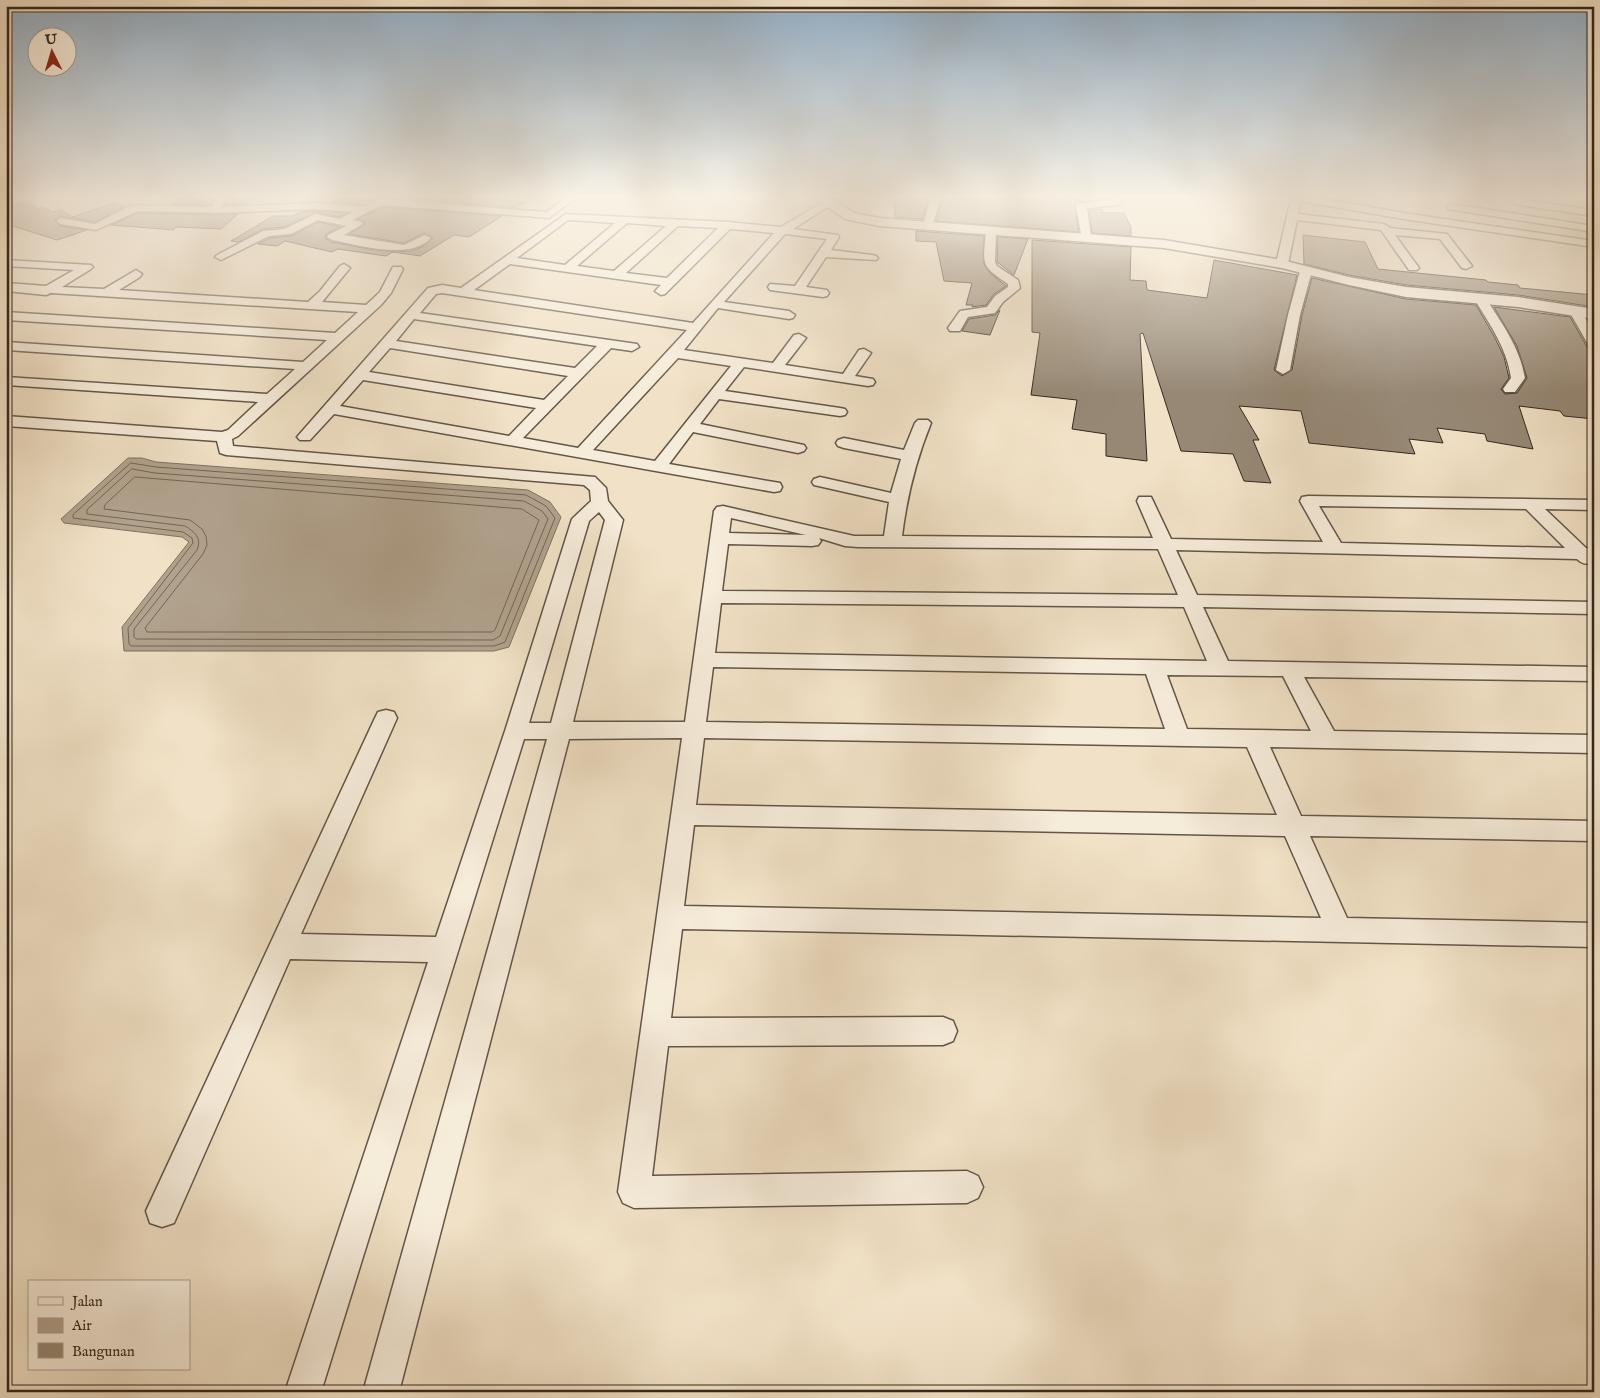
<svg xmlns="http://www.w3.org/2000/svg" width="1600" height="1398" font-family="'IM FELL English',serif">
	<rect width="100%" height="100%" fill="#f1e1c6"/>
	<filter id="stains"><feTurbulence type="fractalNoise" baseFrequency=".004" numOctaves="4"/><feColorMatrix values="0 0 0 0 .2 0 0 0 0 .09 0 0 0 0 .02 0 0 0 .5 -.17"/></filter>
	<radialGradient id="worn" r=".72"><stop offset=".6" stop-color="#630" stop-opacity="0"/><stop offset="1" stop-color="#630" stop-opacity=".3"/></radialGradient>
	<path fill="#b1a28d" stroke="#7f7160" d="M128,458H142L156,462L528,490L550,502L561,517L509,647L494,651H124L122,627L189,542L182,537L64,523L61,519Z"/>
	<g fill="none" stroke-linecap="round" stroke-linejoin="round">
		<path stroke="#726555" stroke-width="1" d="M131,463L156,467L526,495L546,506L555,518L505,642L494,646H131L129,644L128,628L193,543L192,538L183,532L73,518V515Z
			M132,469L155,473L524,501L542,511L548,519L500,636L493,640L136,639L134,637V629L197,550C202,538 195,532 185,526L87,514V510Z
			M135,477L522,509L539,520L495,630L492,632H147L145,628L203,554L207,545L206,536L202,529L190,520L104,509L105,505Z"/>
	</g>
	<path fill="#968875" stroke="#34281d" d="M183,197H214L211,205L172,204Z
		M228,197H256L249,204L225,205Z
		M343,197H378L364,205L332,202Z
		M397,197H462L525,202L515,208Z
		M894,197H929L922,219L895,217Z
		M943,197H1081L1083,201L1077,202L1074,206L1079,232L936,221Z
		M28,202L38,209L43,207L52,212L61,210L73,217L113,203L125,206L95,222L60,216L54,220L60,226L87,230L57,240L6,224V206Z
		M382,207L502,216L469,237L454,235L420,256L393,252L386,256L338,249L332,252L285,241L277,246L258,244L270,238L292,236L318,222L340,227L326,234L325,238L331,242L369,249L397,252L411,251L422,247L433,238L424,233L404,243L349,234L365,225L364,221L358,219Z
		M1102,209L1103,213H1124L1131,227V236L1092,233L1089,210Z
		M316,211L347,213L340,217L317,212L284,227L263,229L239,242L231,241L273,216H293L300,212Z
		M138,213L217,215L238,214L221,229L175,227L174,230L111,225Z
		M916,231L984,236V264L991,274L1006,286L994,294L986,305L972,307L973,305H966L972,283L944,281L936,242L916,241Z
		M1303,235L1365,242L1378,269L1486,280L1488,282L1518,285L1520,288L1594,295V307L1518,295L1406,285L1349,275L1304,264Z
		M998,237L1028,239L1014,275L997,262Z
		M1032,240L1131,247L1130,280L1146,281L1147,290L1207,298L1214,260L1297,275L1274,370L1282,376L1292,370L1302,315L1312,278L1406,299L1476,305L1495,338L1504,357L1509,378L1501,389L1505,394L1517,393L1527,378L1517,346L1494,307L1570,317L1587,347L1594,349V419L1564,416L1560,411L1519,406L1533,449L1487,441L1485,434L1437,428L1443,443L1409,439L1415,454L1309,443L1301,411L1239,406L1259,440H1253L1271,483L1244,481L1233,454L1181,451L1143,333L1140,334L1147,461L1106,456V434L1072,429L1077,400L1031,395L1040,333L1032,332Z
		M1000,310L990,335L962,331L969,319L995,315Z"/>
	<g fill="none" stroke-linecap="round" stroke-linejoin="round">
		<g stroke="#635647" stroke-width="3">
			<path id="minor" d="M216,197H226L222,207L316,203L364,207L382,197H395L392,200L547,212L566,197H577L549,218L382,205L353,220L362,222L363,224L344,235L404,245L425,235L431,238C410,261 359,245 332,240L327,237L328,235L346,226L318,220L291,234L269,236L221,260L215,257L217,255L263,231L285,229L313,215L317,214L340,219L353,212L316,209L217,213L138,211L96,230L61,224L56,221L61,218L95,224L127,207L138,205L212,207Z
				M931,197H941L932,227L927,230L922,227Z
				M1112,197H1122V202L1117,205L1087,208L1091,237L1086,240L1082,239L1076,206L1077,204L1112,199Z
				M1295,197H1312L1410,214L1594,241V247L1410,220L1299,201L1300,203L1298,214L1384,224L1390,228L1447,234L1472,266L1466,269L1462,268L1440,239L1395,235L1419,268L1417,270H1409L1381,230L1297,220L1288,264L1282,267L1276,264L1290,203L1295,200Z
				M828,199L832,200V204L793,229L838,235L839,237L831,250L872,255L876,256L878,258L876,260L826,257L806,287L827,290L829,293L827,296L823,297L770,290L768,287L770,284L795,286L827,239L785,234L724,302L789,311L795,315L793,318L789,319L718,308L684,350L773,363L794,335L799,334L806,338L785,365L843,374L859,350L864,349L871,353L855,376L873,379L875,382L873,385L868,386L744,367L725,391L840,408L845,409L847,412L845,415L840,416L719,399L700,424L804,445L806,448L804,451L798,453L693,432L669,464L774,482L780,483L782,487L780,491L774,492L334,414L310,440H300L297,437L428,288L442,285L461,288L566,214L728,222L781,227ZM568,220L615,223L565,265L517,258ZM627,223L666,226L614,271L577,266ZM678,226L718,228L667,278L626,273ZM730,229L774,233L693,323L474,290L510,264L661,285L655,291L661,295L665,294ZM442,293L687,330L578,448L523,438L611,348L632,351L639,347L637,344L420,313L436,294ZM414,319L597,346L575,368L396,341ZM390,348L568,376L544,400L369,372ZM678,358L731,366L655,461L593,450ZM363,380L536,408L509,436L340,406Z
				M1517,199L1594,210V216L1513,204L1512,202Z
				M1452,204L1594,226V232L1448,209L1447,207Z
				M991,229L996,232L995,262L997,266L1018,280L1020,288L1003,302L995,313L968,317L960,331H950L948,328L960,311L987,307L995,296L1008,287V284C980,265 983,265 986,232Z
				M6,260L91,265L93,267L91,269L62,287L104,289L136,270L142,274L140,277L119,290L308,302L320,291L340,266L344,264L350,268L322,302L366,305L380,292L393,267H401L403,269L391,293L381,305L238,436L232,439L233,446L595,477L606,488L608,501L623,520L573,722H685L714,511L717,507L723,506L854,536H884L889,502L814,485L812,482L814,479L820,477L891,493L901,459L844,448L838,446L836,443L838,440L844,438L904,450L915,423L918,420H928L931,423C916,460 907,496 902,536L1153,538L1137,501L1139,497H1151L1153,501L1171,539L1323,542L1300,501L1302,497L1308,496L1594,500V510L1545,509L1586,548H1594V562C1587,565 1582,564 1577,559L1176,550L1197,595L1594,602V614L1203,607L1228,661L1594,667V681L1304,677L1334,731L1594,735V753L1270,747L1301,816L1594,821V841L1310,836L1347,918L1594,923V947L682,929L671,1018L943,1017L953,1021L957,1031L953,1041L943,1045L668,1046L652,1176L967,1171L978,1176L983,1187L978,1198L967,1203L634,1208L623,1203L618,1192L682,738L569,739L399,1392H363L547,739H524L321,1392H285L428,962L290,959L174,1223L162,1227L150,1223L146,1211L375,718L378,712L386,710L394,712L397,718L301,934L436,937L505,731L572,519L591,501L590,490L584,485L226,455L220,453L217,441L6,426V416L222,432L228,430L258,402L6,385V377L267,394L295,369L6,350V342L303,362L327,340L6,320V312L335,333L358,312L51,293L46,295L6,291V283L46,286L74,270L6,266ZM1319,506L1526,509L1565,548L1341,543ZM599,512L605,520L551,723H529L589,521ZM731,518L806,535L729,533ZM819,538L845,546L858,547L1158,549L1178,595L722,591L728,544L812,546L818,545L821,541ZM721,603L1184,607L1207,661L715,653ZM713,667L1146,674L1165,729L706,722ZM1167,675L1283,676L1311,731L1187,729ZM704,738L1247,747L1277,815L696,805ZM694,825L1285,836L1321,918L684,906Z
				M1306,267L1312,271L1300,315L1290,370L1283,374L1276,370L1288,315L1300,271Z
				M1481,296L1487,300C1503,325 1520,348 1525,378L1515,392H1505L1503,389L1511,378C1507,348 1490,325 1475,300Z
				M1575,307L1579,308L1594,332V347L1589,346L1569,311Z"/>
		</g>
		<g stroke="#635647" stroke-width="3">
			<path id="tertiary" d="M813,197H828L854,213L879,218L1164,240L1282,260L1349,277L1406,287L1518,297L1594,309V319L1518,307L1406,297L1349,285L1282,268L1164,248L879,226L845,219Z"/>
		</g>
		<use href="#minor" fill="#f6ecda" fill-rule="evenodd"/>
		<use href="#tertiary" fill="#f6ecda" fill-rule="evenodd"/>
	</g>
	<linearGradient id="sky" x2="0" y2="1"><stop stop-color="#92adc4"/><stop offset="0.5" stop-color="#f9f2e5"/><stop offset="1" stop-color="#f9f2e5" stop-opacity="0"/></linearGradient>
	<rect width="1600" height="393" fill="url(#sky)"/>
	<rect width="1600" height="1398" fill="none" stroke="#f1e1c6" stroke-width="25"/>
	<rect x="8" y="8" width="1585" height="1383" fill="none" stroke="#34281d" stroke-width="2.5"/>
	<rect x="12" y="12" width="1575" height="1373" fill="none" stroke="#34281d"/>
	<rect x="28" y="1280" width="162" height="90" fill="#f6ecda" stroke="#a89e8e"/>
	<rect x="38" y="1297" width="25" height="8" fill="#f6ecda" stroke="#a89e8e"/>
	<text x="72" y="1306" font-size="15" fill="#34281d">Jalan</text>
	<rect x="38" y="1318" width="25" height="15" fill="#b1a28d" stroke="#a89e8e"/>
	<text x="72" y="1330" font-size="15" fill="#34281d">Air</text>
	<rect x="38" y="1343" width="25" height="15" fill="#968875" stroke="#a89e8e"/>
	<text x="72" y="1356" font-size="15" fill="#34281d">Bangunan</text>
	<g transform="translate(52 52) rotate(355)"><circle r="24" fill="#f6ecda" stroke="#a89e8e"/>
	<path d="M0-4L9 19L0 12L-9 19Z" fill="#8f2418"/>
	<text y="-8" font-size="14" font-weight="bold" text-anchor="middle" fill="#34281d">U</text>
	</g>
	<rect width="100%" height="100%" filter="url(#stains)"/>
	<rect width="100%" height="100%" fill="url(#worn)"/>
</svg>
